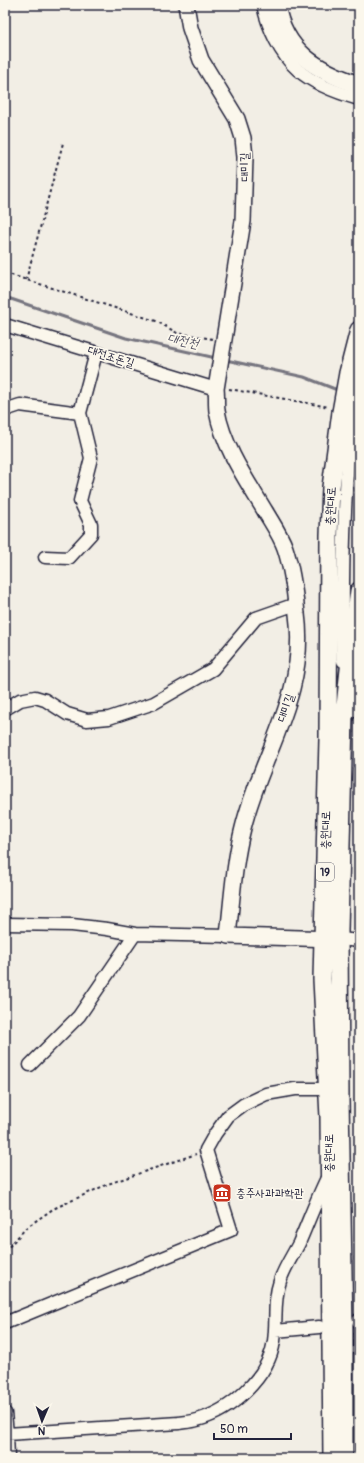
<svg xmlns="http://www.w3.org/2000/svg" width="364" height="1463" font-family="Pangolin,'Poor Story',sans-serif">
	<rect width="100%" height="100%" fill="#f2eee5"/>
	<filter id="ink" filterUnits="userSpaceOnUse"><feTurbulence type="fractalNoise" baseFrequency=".025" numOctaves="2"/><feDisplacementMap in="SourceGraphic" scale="8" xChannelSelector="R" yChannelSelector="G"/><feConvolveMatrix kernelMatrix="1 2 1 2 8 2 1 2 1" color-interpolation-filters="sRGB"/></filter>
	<g filter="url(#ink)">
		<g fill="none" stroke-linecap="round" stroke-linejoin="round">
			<path stroke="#76747f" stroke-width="3" d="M5,297L126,338L216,358
				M226,360L304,377L340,391"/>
			<g stroke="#22223b" stroke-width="15">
				<path id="minor" d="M263,5C268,28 280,54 298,70C315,85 338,93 359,99
					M5,325L216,389
					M5,410L20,405L80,413
					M45,557L69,558L91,534V524L80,501L91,458L80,413L96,353
					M343,661C342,580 343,498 352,416
					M5,709L20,700L35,697L45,700L67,714L87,720L109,718L154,703L213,669L256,618L296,604
					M344,716L359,707
					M5,924L72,925L107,929L135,934L228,936
					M340,939L359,941
					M30,1065L79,1016L135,934
					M358,1321L359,1320
					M5,1323L231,1230L206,1150L215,1134L228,1116L243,1105L266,1094L295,1089H327
					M275,1331L319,1327
					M5,1413L7,1434L179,1423C184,1422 191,1422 197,1420C231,1411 269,1377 274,1341C277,1321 273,1301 280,1281C284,1268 293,1255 299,1243C309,1220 317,1198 328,1176
					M7,1434L8,1458"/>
			</g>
			<g stroke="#22223b" stroke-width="18">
				<path id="major" d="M186,5L190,28L201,60L237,119L243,138L245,157L243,221L216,389C217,396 216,404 217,411C223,446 247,481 265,511C272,523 281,536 285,548C292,569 295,592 297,614C308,695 261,754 243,828C234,863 232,900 228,936L335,939"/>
			</g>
			<g stroke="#22223b" stroke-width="20">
				<path id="highway" d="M276,5C284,52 317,71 359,85
					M348,373L359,330
					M332,1458L329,1117L322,979L328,739L329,535L331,487L341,412
					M344,1458V1330L340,1099L339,930L344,716L351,651L359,591"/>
			</g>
			<path stroke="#22223b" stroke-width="2" stroke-dasharray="3 3" stroke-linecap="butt" d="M5,273L156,321L177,333L213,339
				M26,280L63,143
				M229,389L329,407
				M5,1251L27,1227L53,1209L108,1184L196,1154"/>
			<use href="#minor" stroke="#fbf7ec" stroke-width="12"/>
			<use href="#major" stroke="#fbf7ec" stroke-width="15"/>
			<use href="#highway" stroke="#fbf7ec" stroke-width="17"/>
			<g stroke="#22223b" stroke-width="15" stroke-linecap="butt">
				<path id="minor-bridge" d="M352,416L359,381"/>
			</g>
			<g stroke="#22223b" stroke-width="20" stroke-linecap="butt">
				<path id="highway-bridge" d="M341,412L348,373"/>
			</g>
			<use href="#minor-bridge" stroke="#fbf7ec" stroke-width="12"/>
			<use href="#highway-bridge" stroke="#fbf7ec" stroke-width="17"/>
		</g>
	</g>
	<defs>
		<g id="museum-square" transform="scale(1)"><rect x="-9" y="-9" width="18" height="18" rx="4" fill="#c8321e" stroke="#fbf7ec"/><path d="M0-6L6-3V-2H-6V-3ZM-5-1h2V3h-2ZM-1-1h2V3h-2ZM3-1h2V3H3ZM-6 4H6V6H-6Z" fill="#fff"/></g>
	</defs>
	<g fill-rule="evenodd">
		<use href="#museum-square" x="222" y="1193"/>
	</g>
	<g text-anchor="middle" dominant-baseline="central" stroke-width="3.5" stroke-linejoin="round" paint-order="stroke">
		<rect fill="#fbf7ec" stroke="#636270" stroke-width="1" x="316" y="863" width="18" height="18" rx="3"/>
		<g font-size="11" font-weight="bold" fill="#22223b">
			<text x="325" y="872">19</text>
		</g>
		<g font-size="12" fill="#22223b" stroke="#fbf7ec">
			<text transform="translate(245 167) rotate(-91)">대미길</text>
			<text transform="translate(111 357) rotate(17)">대전조돈길</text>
			<text transform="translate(331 506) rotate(-87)">충원대로</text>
			<text transform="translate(286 708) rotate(-71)">대미길</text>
			<text transform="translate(326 830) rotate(-89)">충원대로</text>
			<text transform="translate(329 1153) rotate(-90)">충원대로</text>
		</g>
		<g font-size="12" fill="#22223b" stroke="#fbf7ec" text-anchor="start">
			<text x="236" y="1193">충주사과과학관</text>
		</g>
		<g font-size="13" font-style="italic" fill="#535263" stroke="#fbf7ec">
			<text transform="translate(183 341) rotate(12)">대전천</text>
		</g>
	</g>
	<rect width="364" height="1463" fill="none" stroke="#fbf7ec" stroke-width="20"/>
	<rect x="10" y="10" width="344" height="1443" fill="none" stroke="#22223b" stroke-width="1.5" filter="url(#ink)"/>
	<g transform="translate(42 1421) rotate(182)" stroke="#fbf7ec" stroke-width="3" paint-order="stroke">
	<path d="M0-3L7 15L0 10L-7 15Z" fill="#22223b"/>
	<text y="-6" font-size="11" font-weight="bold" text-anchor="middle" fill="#22223b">N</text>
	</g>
	<path d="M214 1433v6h77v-6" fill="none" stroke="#22223b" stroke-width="2"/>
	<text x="220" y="1433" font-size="12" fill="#22223b" stroke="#fbf7ec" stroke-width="3" paint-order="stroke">50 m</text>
</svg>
